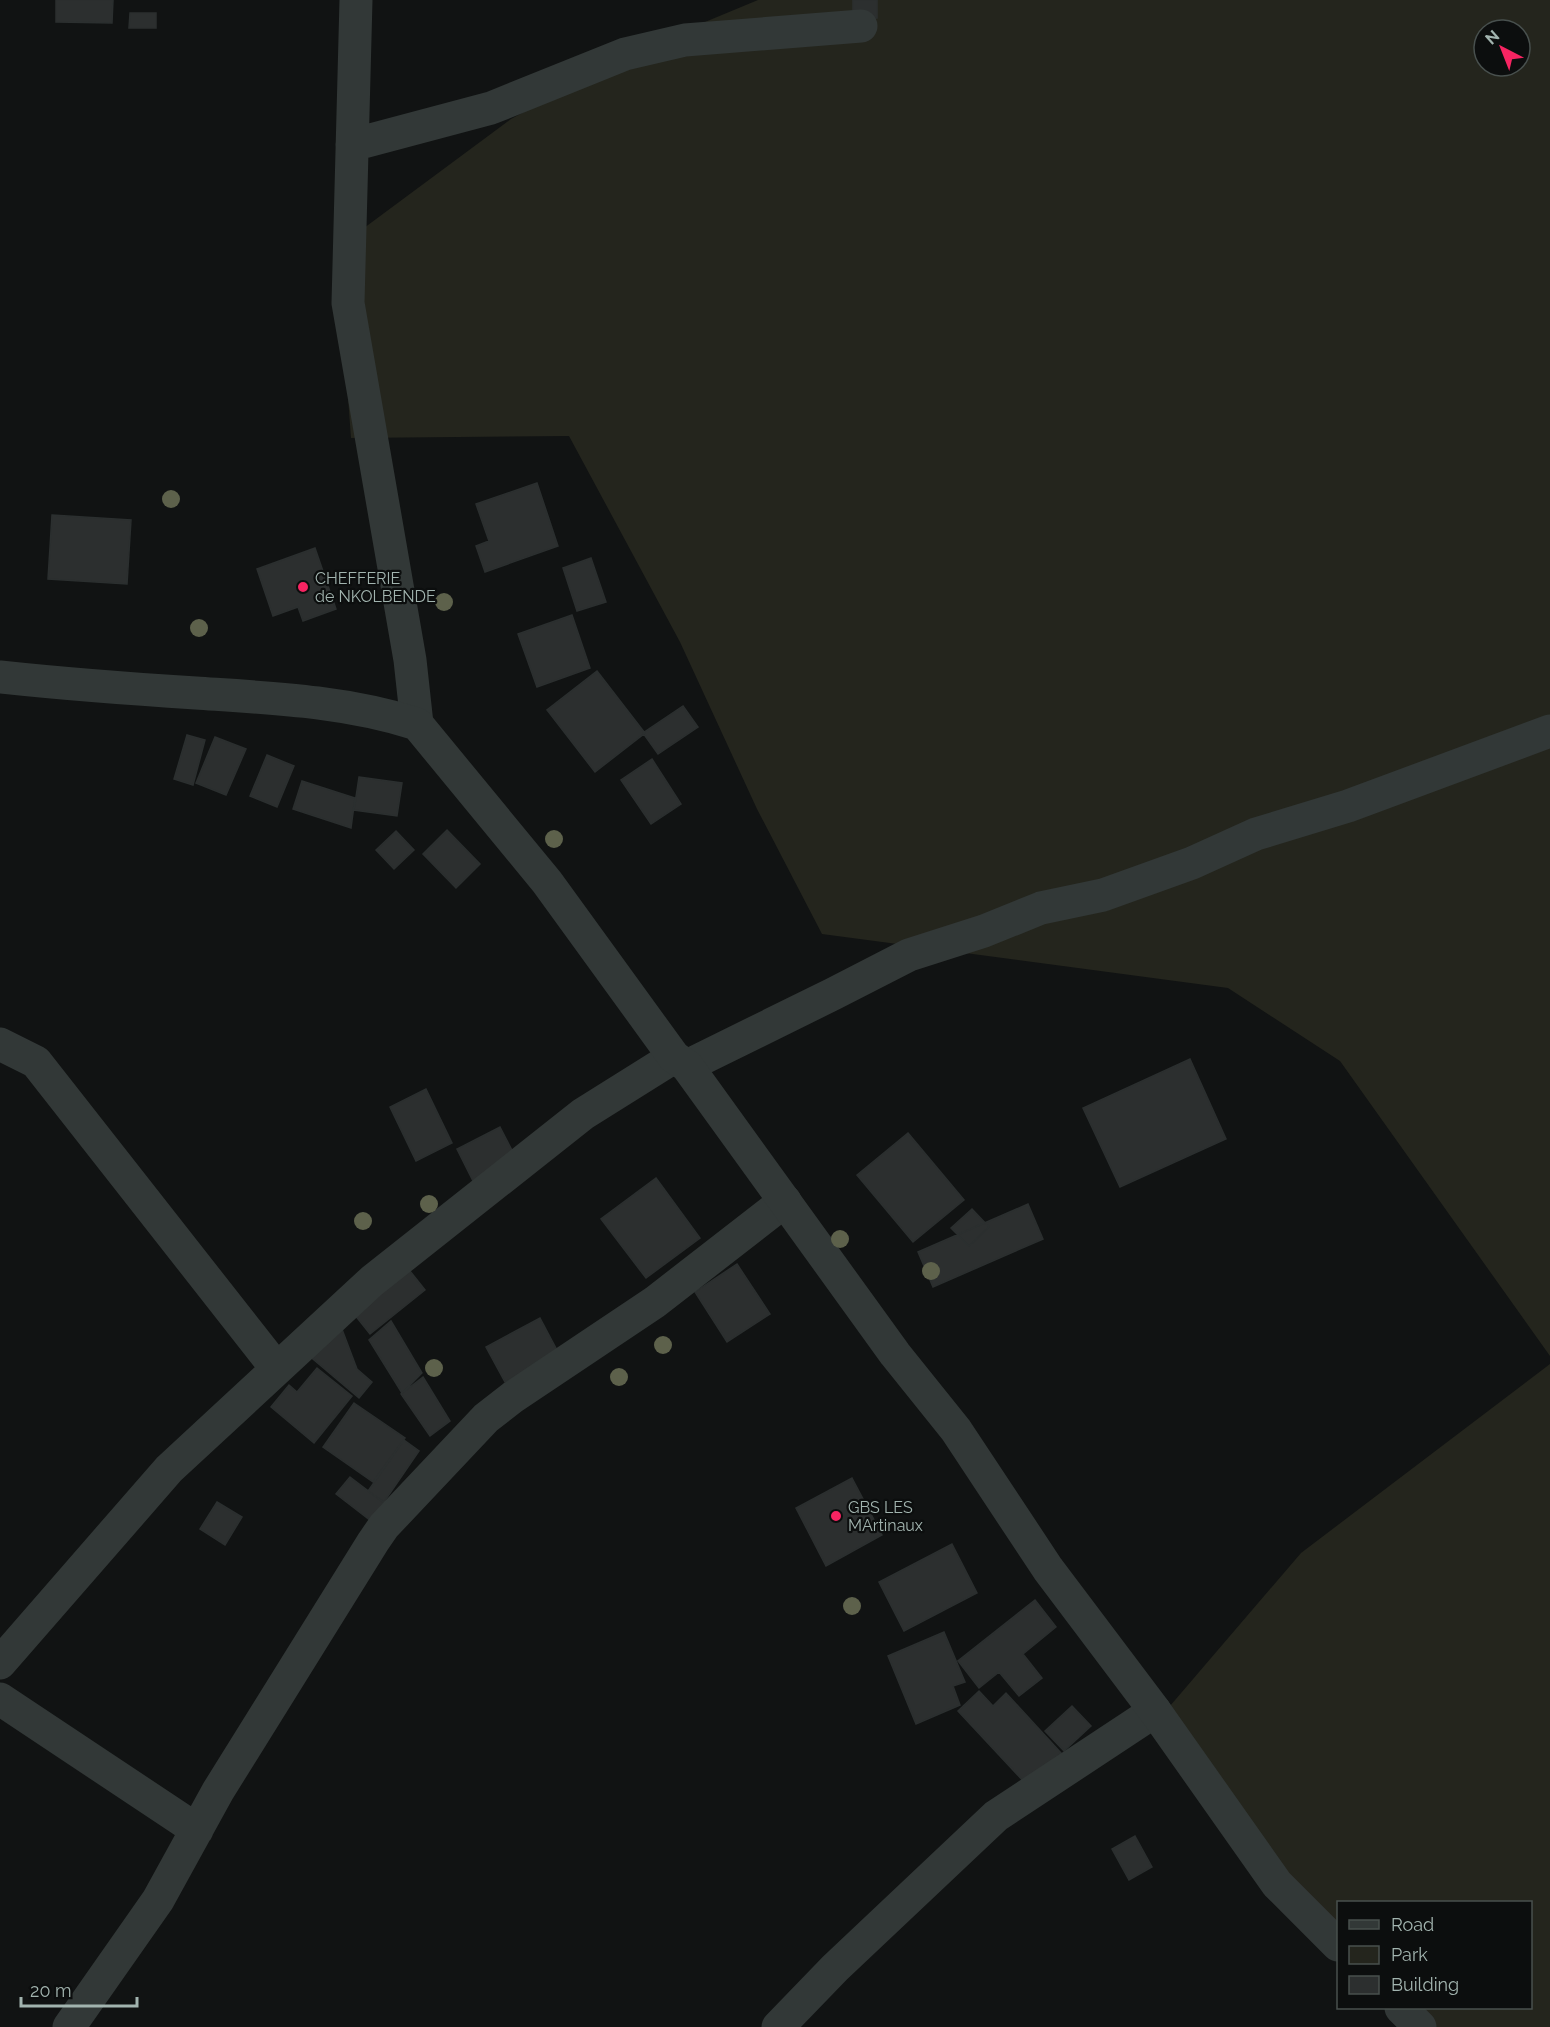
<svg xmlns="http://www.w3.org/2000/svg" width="1550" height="2027" font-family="Raleway,sans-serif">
	<rect width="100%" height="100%" fill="#111313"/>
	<path fill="#24251d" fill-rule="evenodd" d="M758,0H1550V1356L1340,1061L1228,988L822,934L757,809L680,642L569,436L351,438L337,248L511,119L640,49ZM1484,30H1520V66H1484Z
		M1550,1364V2027H1428L1407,2008H1530V1902H1338V1942L1158,1720L1301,1553Z"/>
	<path fill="#2c2f2f" stroke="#2b2f2f" stroke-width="1.5" d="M56,0H113L112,23L56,22Z
		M853,0H877V18H853Z
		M130,13H156V28H129Z
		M537,483L558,546L485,572L476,546L489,541L476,504Z
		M52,515L131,520L127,584L48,579Z
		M315,548L336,609L303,621L298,607L273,616L257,569Z
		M591,558L606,602L577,611L563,568Z
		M572,615L590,668L537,687L518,634Z
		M597,671L645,733L595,772L547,710Z
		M683,706L698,727L658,754L643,733Z
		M187,735L205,740L193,785L174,779Z
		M215,737L246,749L226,795L196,783Z
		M267,755L294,766L277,807L250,796Z
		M652,759L681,804L651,824L621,780Z
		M359,777L402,783L397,816L354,810Z
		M302,781L355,798L351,828L293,809Z
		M447,830L480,864L456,888L423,854Z
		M396,831L414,850L394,869L376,850Z
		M1190,1059L1226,1139L1120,1187L1083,1108Z
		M426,1089L452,1143L416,1161L390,1107Z
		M500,1127L517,1160L474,1183L457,1149Z
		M908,1133L964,1200L913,1242L857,1175Z
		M656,1178L700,1238L646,1278L601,1219Z
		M1028,1204L1043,1239L933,1287L918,1252Z
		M972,1209L989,1227L969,1246L951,1228Z
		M737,1264L770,1314L727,1342L695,1292Z
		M406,1266L425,1290L370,1334L351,1310Z
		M540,1318L559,1354L505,1382L486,1347Z
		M391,1321L422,1373L402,1393L369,1340Z
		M340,1324L357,1369L372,1382L359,1398L307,1354Z
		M317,1368L352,1396L314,1443L271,1407L289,1385L297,1392Z
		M423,1377L450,1421L430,1436L401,1394Z
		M354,1403L405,1438L373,1482L323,1447Z
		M404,1440L419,1451L384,1502L368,1491Z
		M350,1477L384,1503L371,1521L336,1494Z
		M852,1478L882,1535L826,1566L796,1508Z
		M217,1502L242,1517L225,1545L200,1529Z
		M952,1544L977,1593L904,1631L879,1582Z
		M1035,1600L1056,1627L1023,1654L1042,1678L1019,1696L999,1672L979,1688L958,1661Z
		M944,1632L965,1682L953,1686L960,1705L916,1724L888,1656Z
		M979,1691L993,1706L1006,1693L1061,1753L1027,1785L958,1711Z
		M1072,1706L1091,1726L1064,1751L1045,1731Z
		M1135,1836L1152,1867L1129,1880L1112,1849Z"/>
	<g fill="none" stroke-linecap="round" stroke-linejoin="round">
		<path stroke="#323837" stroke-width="33" d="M356,0L348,303L410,660L417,724
			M352,145L491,108L625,54L685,40L861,26
			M0,1044L36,1062L277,1369
			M687,1066L833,994L909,955L984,931L1041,908L1103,895L1192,863L1256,834L1348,806L1550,731
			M0,1663L169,1469L372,1281L583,1114L674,1057
			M0,1699L197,1830
			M69,2027L158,1900L218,1791L373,1542L384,1526L486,1418L513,1397L655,1302L785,1201
			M778,2027L835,1968L996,1816L1155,1711"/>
		<path stroke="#323837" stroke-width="33" d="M0,677C65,684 131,689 196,693C271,698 345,701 417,724L547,882L674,1057L687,1066L895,1354L956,1430L1048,1569L1155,1711L1277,1884L1338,1945
			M1401,2008L1420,2027"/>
	</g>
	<g fill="#5d614b">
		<circle cx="171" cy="499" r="9"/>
		<circle cx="444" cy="602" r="9"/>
		<circle cx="199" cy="628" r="9"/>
		<circle cx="554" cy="839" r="9"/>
		<circle cx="429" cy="1204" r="9"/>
		<circle cx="363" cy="1221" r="9"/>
		<circle cx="840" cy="1239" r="9"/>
		<circle cx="931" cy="1271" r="9"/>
		<circle cx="663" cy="1345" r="9"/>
		<circle cx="434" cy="1368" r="9"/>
		<circle cx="619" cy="1377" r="9"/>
		<circle cx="852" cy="1606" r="9"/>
	</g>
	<g fill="#f82462" stroke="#0c0e0e" stroke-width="2">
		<circle cx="303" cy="587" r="6"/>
		<circle cx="836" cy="1516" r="6"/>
	</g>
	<g text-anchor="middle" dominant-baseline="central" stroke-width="4.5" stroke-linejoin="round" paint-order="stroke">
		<g font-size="16" fill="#a2b4af" stroke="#0c0e0e" text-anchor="start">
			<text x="315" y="578">CHEFFERIE<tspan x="315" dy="18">de NKOLBENDE</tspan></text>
			<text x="848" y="1507">GBS LES<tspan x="848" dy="18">MArtinaux</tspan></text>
		</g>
	</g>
	<rect x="1337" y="1901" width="195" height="108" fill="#0c0e0e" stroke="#48504e" stroke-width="1.5"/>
	<rect x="1349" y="1920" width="30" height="9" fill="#323837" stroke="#48504e" stroke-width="1.5"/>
	<text x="1391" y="1931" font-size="18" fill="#a2b4af">Road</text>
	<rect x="1349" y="1946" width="30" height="18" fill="#24251d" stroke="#48504e" stroke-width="1.5"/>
	<text x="1391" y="1961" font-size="18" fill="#a2b4af">Park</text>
	<rect x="1349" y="1976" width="30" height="18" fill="#2c2f2f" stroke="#48504e" stroke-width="1.5"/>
	<text x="1391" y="1991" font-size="18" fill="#a2b4af">Building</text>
	<g transform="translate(1502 48) rotate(318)"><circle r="28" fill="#0c0e0e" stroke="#48504e" stroke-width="1.5"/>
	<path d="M0-4.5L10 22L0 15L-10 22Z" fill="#f82462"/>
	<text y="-9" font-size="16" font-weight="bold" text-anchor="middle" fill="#a2b4af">N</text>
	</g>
	<path d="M21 1997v9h116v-9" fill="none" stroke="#a2b4af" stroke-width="3"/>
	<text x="30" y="1997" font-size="18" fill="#a2b4af" stroke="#0c0e0e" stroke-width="4.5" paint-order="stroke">20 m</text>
</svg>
